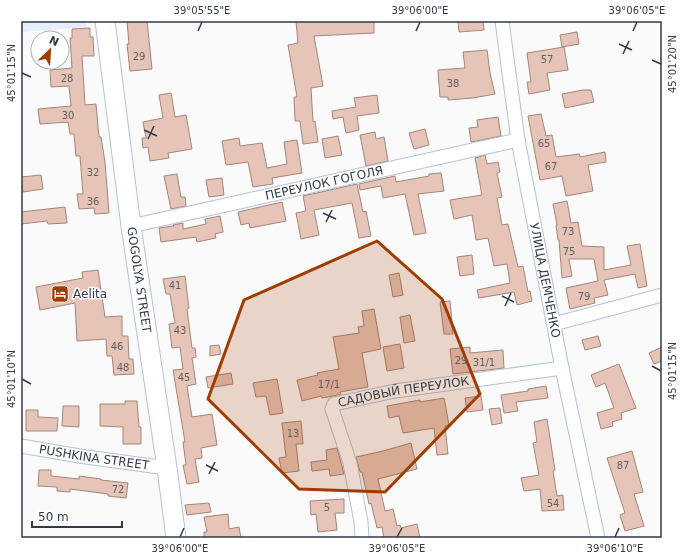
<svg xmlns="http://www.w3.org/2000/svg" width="683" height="559" font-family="'DejaVu Sans',sans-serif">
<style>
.built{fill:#e5eefc}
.building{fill:#e6c5b8;stroke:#a38579}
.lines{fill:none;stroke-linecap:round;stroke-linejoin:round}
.street-casing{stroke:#b1c2dc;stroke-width:15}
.secondary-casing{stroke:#b1c2dc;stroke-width:21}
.street{stroke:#fff;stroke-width:13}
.secondary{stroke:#fff;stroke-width:19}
.marked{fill:#9f3c00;fill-opacity:0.2;stroke:#9f3c00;stroke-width:3;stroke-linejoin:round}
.ticks{fill:none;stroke:#333a45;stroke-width:1.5}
.labels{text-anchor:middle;stroke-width:3;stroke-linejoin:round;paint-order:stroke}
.number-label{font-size:10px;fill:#605d62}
.street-label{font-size:12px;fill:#333a45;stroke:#fff}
.poi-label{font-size:12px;fill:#333a45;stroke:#fff;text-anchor:start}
.neatline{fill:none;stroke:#333a45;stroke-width:1.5}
.ticks-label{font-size:10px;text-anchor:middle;fill:#333a45}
</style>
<rect width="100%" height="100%" fill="#fafafa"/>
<path class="built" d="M21 21H87V27L21 32Z"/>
<path class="building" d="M127 21H147L152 69 130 71 127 44H129Z
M296 21H374V33L314 36 323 86 311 88 313 122 315 121 318 142 303 144 300 121H295L294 97H297L288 45 298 43Z
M458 21H483L484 30 459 32Z
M90 28V37H93L94 56H82L85 105 96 104 99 137H101L105 162 109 213 95 214 94 208 79 209 77 194H83L80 156H76L74 134H70L68 122 40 124 38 109 71 106 69 86 51 87 50 70 72 68 70 38H72V29Z
M577 32 579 44 562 47 560 35Z
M564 47 568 70 547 73 550 90 529 94 527 82H531L527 53Z
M487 50 490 73 495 94 473 98 448 100V97H440L438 70 465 68 463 52Z
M583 90H591L594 102 565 108 562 94Z
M171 93 175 117 186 115 192 149 168 153 169 158 150 161 148 147 143 148 142 138H146L143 122 163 118 159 95Z
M377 95 379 113 357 116 359 130 346 133 343 117 333 119 332 111 356 107 354 98Z
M541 114 546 136 552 135 556 157 579 154 580 157 605 152 606 162 588 165 593 191 566 196 562 176 540 180 528 116Z
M498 117 501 136 471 142 469 128 478 127 477 120Z
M425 129 429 145 414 149 409 133Z
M375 132 376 139 384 137 388 161 366 166 360 135Z
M338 136 342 155 325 158 322 139Z
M239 138 240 146 262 143 267 168 287 164 284 142 297 140 302 173 272 178 273 184 253 187 248 162 226 165 222 141Z
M485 155 487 164 498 162 500 172 497 173 502 197 497 198 502 225 508 224 518 267 523 266 528 292 530 291 532 301 517 305 514 292 479 298 477 290 510 283 507 264 494 266 488 238 476 240 472 215 454 219 450 200 482 195 475 158Z
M441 173 444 191 418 194 426 233 414 235 405 194 383 198 381 186 360 190 359 184 395 176 396 182 429 176V174Z
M177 174 181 197H185L186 206 171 209 164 176Z
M41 175 43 189 23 192 21 177Z
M222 178 224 195 209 197 206 180Z
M357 184 363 212 366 211 371 236 359 238 352 203 314 210 319 235 301 239 296 213 306 211 303 196Z
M567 201 571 223 578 222 582 246 604 247V270L631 265 627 246 640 244 647 286 638 288 635 274 604 280 608 295 594 298 595 303 570 309 566 288 598 281 594 259H569L572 276 562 278 559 240H558L556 225H557L553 204Z
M282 202 286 221 250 228 249 223 241 225 238 212Z
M65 207 67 223 48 224 47 221 21 224V212Z
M220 216 223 232 215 234 216 238 197 242 196 237 161 242 159 228 174 226 173 225 183 223V229L206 224 205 219Z
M472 255 474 274 460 276 457 257Z
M98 270 105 317 122 316V336H128L129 359H133L134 374 114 375 112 356H107L106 339 77 341 75 303 40 310 36 287 83 278 82 272Z
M399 273 403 295 393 297 389 275Z
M185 276 189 308 187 309 192 348H195L196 357 192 358 196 384 187 386 192 417 212 414 217 445 201 448 202 458 195 459 199 482 187 484 183 465H186L183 442H185L173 370 183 369 180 347 172 348 169 324 175 323 170 294H166L163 279Z
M450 301 453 334H444L440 302Z
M374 309 381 349 362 353 368 387 340 392 341 394 333 396 322 398 321 396 302 401 297 380 318 375 317 373 339 369 333 337 359 333 358 327 364 326 362 311Z
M410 315 415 341 404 343 400 317Z
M598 336 601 346 585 350 582 340Z
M400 344 404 368 387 371 383 347Z
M219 345 221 354 210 356V346Z
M470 347V353L503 350 504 368 453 374 450 349Z
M662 347V361L654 364 649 353Z
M619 364 636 408 621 413 622 419 612 422 613 426 601 429 597 413 614 408 605 383 596 387 591 375Z
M231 373 233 384 208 388 206 377Z
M277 379 283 413 270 415 266 396 256 397 253 383Z
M546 386 548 398 516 402 518 411 504 413 501 395 528 391V389Z
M481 396 483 410 467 412 465 398Z
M444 398 449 425 445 426 448 454 437 455 434 428 403 433 399 416 389 418 387 406 420 400V402Z
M125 401H137L139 427H141V444H123V427L100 426V404H125Z
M63 406H79V427L62 426Z
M500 408 502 423 492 425 489 409Z
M26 410H38V417L58 418 57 431H26Z
M547 419 555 470 553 471 557 496 563 495 564 510 542 511 540 489 524 491 521 478 539 475 533 443 537 442 534 422Z
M301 421 303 444H296L299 471 282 473 279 458 286 457 282 423Z
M411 443 417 469 378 479 385 511 393 509 397 526 400 525 401 528 417 524 420 538H384L382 527 377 528 371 503 369 504 362 472H360L356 457 383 451Z
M337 448 344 474 330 476 329 469 312 471 311 462 327 460 326 450Z
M632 451 643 492 634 494 644 526 625 531 620 515 625 513 607 458Z
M39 470H51V476L79 479V476L101 479V480L128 483 126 498 108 496V494L70 489V492L57 491V487L38 486Z
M344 499V513H335L337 530 318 532 316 514 311 515 310 501Z
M209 503 211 512 187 515 185 505Z
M228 514 229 529 239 527 241 538H204V532H207L204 517Z"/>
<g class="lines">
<defs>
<g id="street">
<path id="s1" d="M502 21 518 140 562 368 598 538"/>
<path id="s2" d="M131 226 518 140"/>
<path d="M554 324 662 295"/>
<path id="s3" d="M21 446 86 457 167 468"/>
<path id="s4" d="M362 538 361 522 350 463 332 409 334 404 395 391 562 368"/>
</g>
<g id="secondary">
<path id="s5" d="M105 21 131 226 167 468 176 538"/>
</g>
</defs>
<use href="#street" class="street-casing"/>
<use href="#secondary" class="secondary-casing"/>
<use href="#street" class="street"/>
<use href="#secondary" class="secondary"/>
</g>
<path class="marked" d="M377 241 442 299 480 394 385 492 299 489 208 399 244 300Z"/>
<path class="ticks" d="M198 31 202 22M416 31 420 22M633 31 637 22M619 44 632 50M623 54 629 41M652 60 661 64M22 73 31 77M144 130 157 136M148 139 154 126M323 213 336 219M326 222 332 210M502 296 514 302M505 306 511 293M652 366 661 371M22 379 31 384M206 465 218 471M209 474 215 462M180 537 184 528M397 537 402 528M615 537 619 528"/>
<defs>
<symbol id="hotel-square" viewBox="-11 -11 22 22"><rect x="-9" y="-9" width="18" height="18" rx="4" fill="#9f3c00" stroke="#fff"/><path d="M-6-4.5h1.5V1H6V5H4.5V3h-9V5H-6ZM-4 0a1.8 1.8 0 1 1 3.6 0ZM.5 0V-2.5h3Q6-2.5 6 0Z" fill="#fff"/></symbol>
</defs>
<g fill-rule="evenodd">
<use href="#hotel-square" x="50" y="284" width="20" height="20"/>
</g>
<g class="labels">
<g class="number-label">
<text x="139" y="60">29</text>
<text x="547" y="63">57</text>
<text x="67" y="82">28</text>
<text x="453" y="87">38</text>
<text x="68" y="119">30</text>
<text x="544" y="147">65</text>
<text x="551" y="170">67</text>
<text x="93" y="176">32</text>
<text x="93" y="205">36</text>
<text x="568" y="235">73</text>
<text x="569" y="255">75</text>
<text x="175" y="289">41</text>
<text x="584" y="300">79</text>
<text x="180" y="334">43</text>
<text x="117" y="350">46</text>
<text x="461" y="364">29</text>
<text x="484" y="366">31/1</text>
<text x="123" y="371">48</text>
<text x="184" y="381">45</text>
<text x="329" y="388">17/1</text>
<text x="293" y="437">13</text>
<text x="623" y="469">87</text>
<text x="118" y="493">72</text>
<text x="553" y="507">54</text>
<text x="327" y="511">5</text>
</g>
<g class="street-label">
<text dy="4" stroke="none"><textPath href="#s2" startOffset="198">ПЕРЕУЛОК ГОГОЛЯ</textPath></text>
<text dy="4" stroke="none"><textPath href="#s5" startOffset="261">GOGOLYA STREET</textPath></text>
<text dy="4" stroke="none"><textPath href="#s1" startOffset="263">УЛИЦА ДЕМЧЕНКО</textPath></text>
<text dy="4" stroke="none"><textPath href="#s4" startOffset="209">САДОВЫЙ ПЕРЕУЛОК</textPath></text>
<text dy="4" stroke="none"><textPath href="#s3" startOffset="74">PUSHKINA STREET</textPath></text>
</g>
<g class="poi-label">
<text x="73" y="298">Aelita</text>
</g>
</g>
<rect width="683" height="559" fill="none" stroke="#ffffff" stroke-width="44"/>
<g transform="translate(50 50) rotate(25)"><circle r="19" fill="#ffffff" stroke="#adb0b5"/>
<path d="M0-3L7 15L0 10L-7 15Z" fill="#9f3c00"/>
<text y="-6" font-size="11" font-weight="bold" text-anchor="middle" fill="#333a45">N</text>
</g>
<path d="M32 521v6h90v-6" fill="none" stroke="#333a45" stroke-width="2"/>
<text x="38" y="521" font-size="12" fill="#333a45" stroke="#ffffff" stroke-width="3" paint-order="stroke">50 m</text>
<rect x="22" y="22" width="639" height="515" class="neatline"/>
<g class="ticks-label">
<text x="202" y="14">39°05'55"E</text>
<text x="420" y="14">39°06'00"E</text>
<text x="637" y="14">39°06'05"E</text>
<text transform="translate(672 64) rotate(-90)" y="4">45°01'20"N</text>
<text transform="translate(11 73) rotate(-90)" y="4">45°01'15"N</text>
<text transform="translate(672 371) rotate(-90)" y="4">45°01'15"N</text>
<text transform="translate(11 379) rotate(-90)" y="4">45°01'10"N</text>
<text x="180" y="552">39°06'00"E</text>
<text x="397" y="552">39°06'05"E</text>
<text x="615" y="552">39°06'10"E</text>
</g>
</svg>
